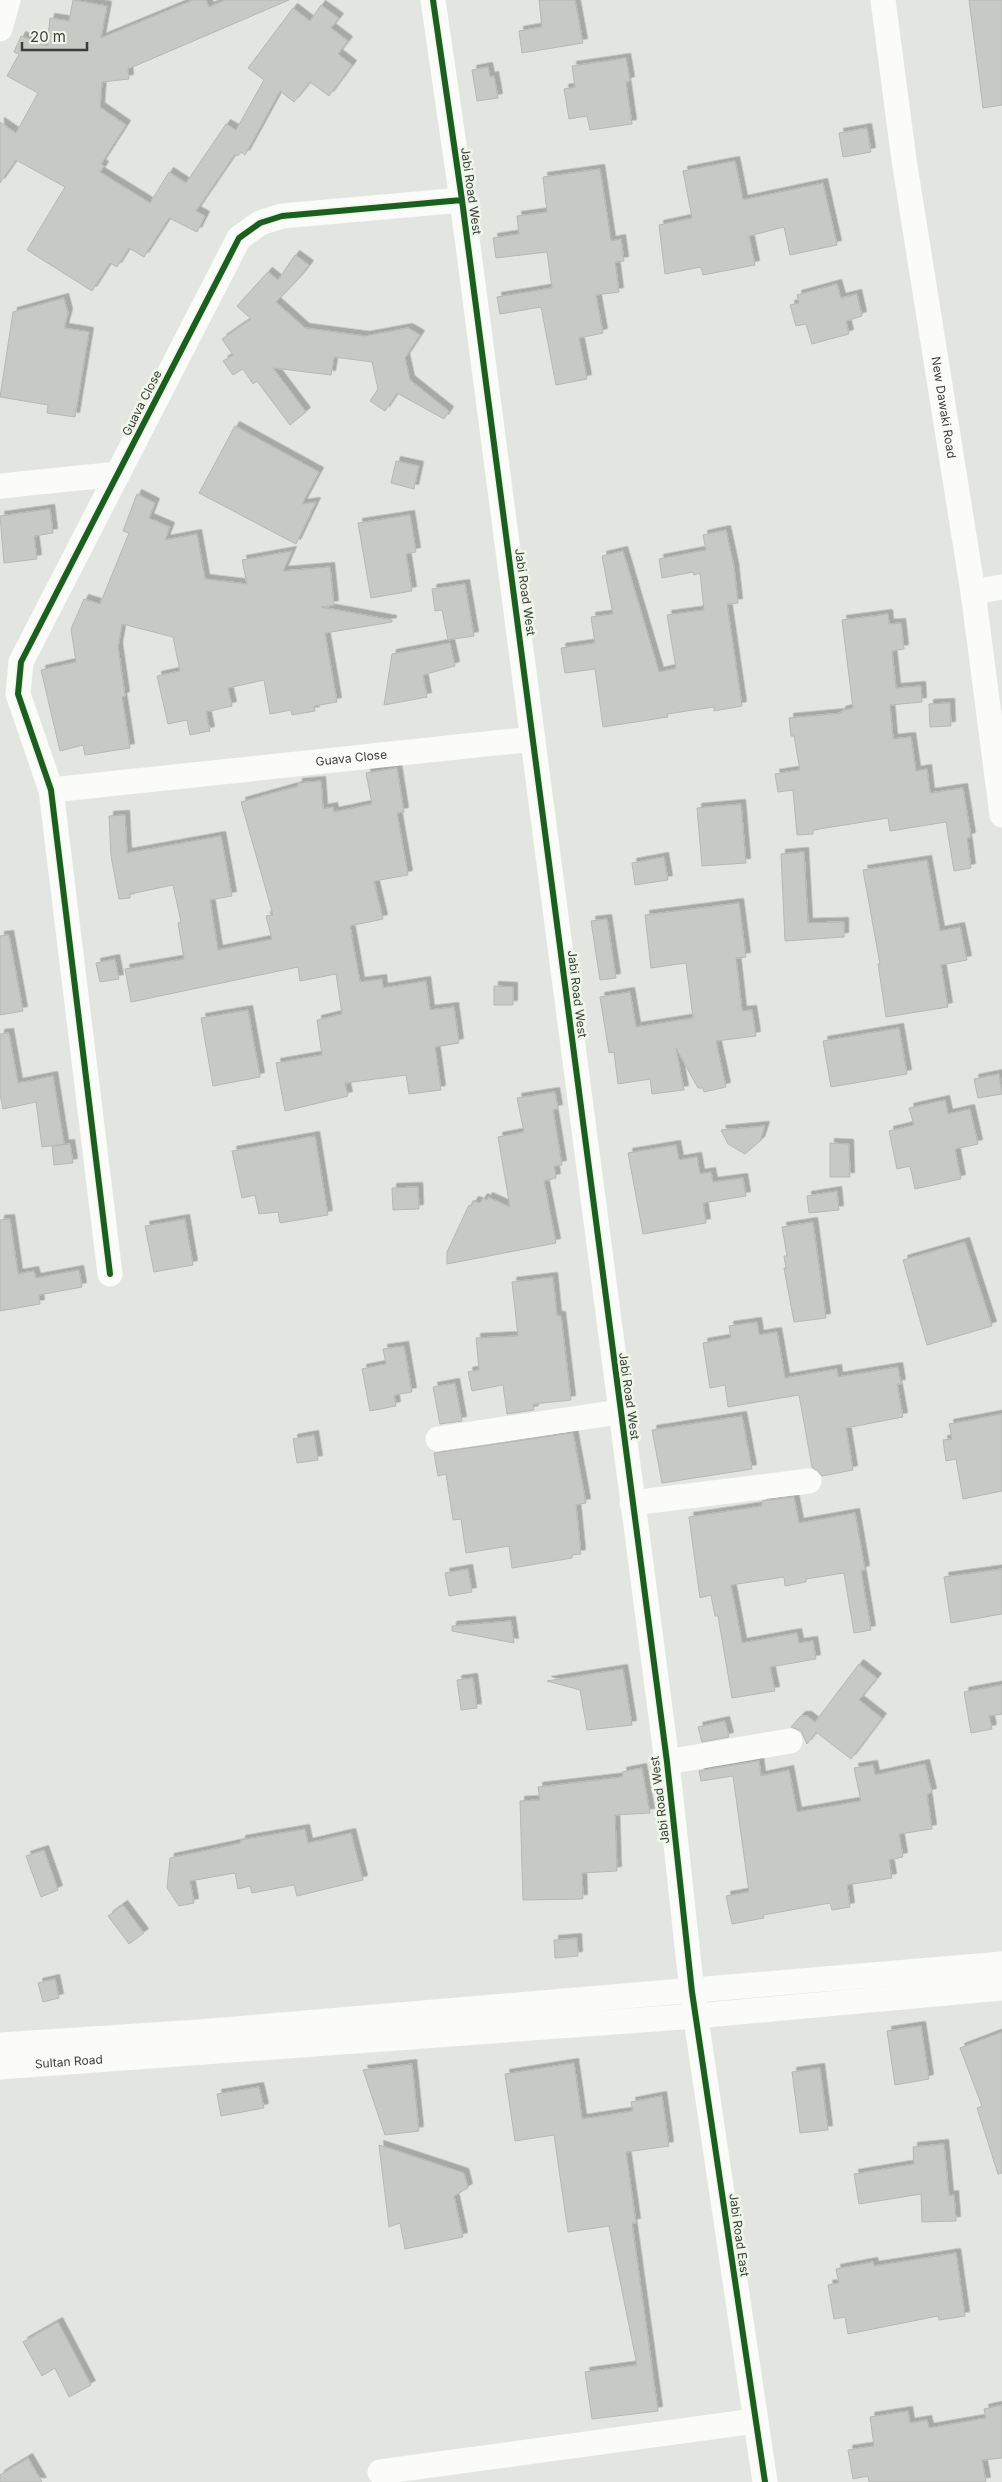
<svg xmlns="http://www.w3.org/2000/svg" width="1002" height="2482" font-family="Inter,sans-serif">
<style>
.building{fill:#c7c9c4;stroke:#b5b8b3;filter:url(#shadow)}
.lines{fill:none;stroke-linecap:round;stroke-linejoin:round}
.minor{stroke:#fbfbfa;stroke-width:25}
.cycleway-casing{stroke:#eff7ea;stroke-width:9}
.cycleway{stroke:#1b5e20;stroke-width:6}
.labels{text-anchor:middle;stroke-width:5;stroke-linejoin:round;paint-order:stroke}
.street-label{font-size:12px;fill:#3a3d38;stroke:#eff7ea}
</style>
<defs>
<filter id="shadow"><feDropShadow dx="4.5" dy="-4.5" stdDeviation="0" flood-color="#0004"/></filter>
</defs>
<rect width="100%" height="100%" fill="#e3e6e0"/>
<path class="building" d="M73 0 107 6 101 38 193 0H206L209 7 225 0H289L128 69 129 79 102 82 100 107 126 125 101 164 104 166 100 172 150 203 169 172 186 183 226 124 236 130 264 80 248 68 293 8 310 21 321 5 339 18 331 28 348 41 338 54 352 65 329 96 310 82 294 102 280 91 245 155 241 152 238 156 235 154 196 211 205 216 197 232 169 218 144 257 129 248 117 267 110 263 92 291 27 250 65 187 16 160 0 183V122L16 133 38 93 7 76 19 54 14 52 21 36 47 46 50 18 69 21Z
M539 0H575L583 43 522 53 519 31 542 27Z
M969 0H1002V105L983 108Z
M626 58 630 81 626 82 632 124 590 130 587 116 569 119 564 89 575 87 572 66Z
M488 67 490 77 494 76 498 98 477 101 472 70Z
M867 128 871 152 843 157 839 133Z
M735 161 743 200 823 183 837 245 790 255 784 227 749 236 755 265 703 275 701 267 665 274 659 225 692 218 683 171Z
M600 169 611 241 621 239 624 261 615 262 619 292 596 295 603 333 579 338 587 379 556 385 541 307 500 314 497 297 552 288 547 252 496 258 493 238 519 234 517 216 547 212 543 177Z
M295 255 309 265 298 279 276 302 305 328 365 336 408 328 420 335 405 358 410 380 449 411 444 419 397 393 385 411 370 401 378 389 372 362 334 357 331 375 273 368 306 412 290 425 257 381 253 384 243 369 233 375 223 361 233 355 222 339 251 319 237 306 268 272 278 280Z
M837 284 841 298 857 294 862 316 846 321 849 334 812 344 806 324 796 326 790 305 799 303 797 295Z
M64 298 68 313 64 328 89 332 75 417 47 413 48 405 0 397 13 312Z
M235 426 319 472 302 504 316 502 296 544 199 493Z
M396 461 419 466 414 489 391 483Z
M137 494 155 503 149 518 170 527 165 540 197 534 205 579 247 584 242 560 292 551 283 571 330 567 334 605 321 607 392 620V622L325 633 337 702 314 706 315 711 292 715 291 710 270 714 264 680 228 688 232 706 206 712 210 731 190 735 187 720 168 724 157 676 180 671 173 637 122 624 118 647 125 696 122 697 130 748 85 755 83 745 60 751 41 670 76 662 71 629 84 599 100 604 129 533 123 531Z
M50 509 53 533 34 536 37 559 4 563 0 516Z
M410 515 416 552 406 554 412 591 371 598 358 523Z
M726 530 734 567 738 603 727 604 742 706 714 711V707L667 714 668 717 603 727 595 669 565 673 561 648 595 643 591 617 613 614 602 556 623 551 659 672 676 668 667 615 704 610 700 573 694 575 693 572 662 578 659 559 706 550 703 535Z
M465 584 474 636 448 640 442 610 435 611 432 589Z
M888 614 889 624 901 623 904 649 892 651 896 688 921 686 922 702 890 705 893 739 911 737 916 771 927 769 930 793 963 788 971 837 967 838 971 868 954 871 946 822 890 831 888 818 813 830V834L797 835 793 790 778 792 775 774 800 770 794 736H791L789 718 842 713 841 711 853 708 842 620Z
M450 643 455 666 423 675 427 697 384 705 392 654Z
M950 703 951 726 930 727 929 704Z
M397 768 404 812 397 813 408 875 374 881 383 919 350 926 360 982 382 979 383 988 426 981 430 1010 454 1007 459 1043 435 1047 441 1090 409 1094 406 1075 345 1083 348 1096 285 1111 276 1063 322 1055 317 1020 342 1014 336 974 300 981 298 967 131 1002 125 969 184 959 178 923 181 922 173 885 130 894V898L119 899 111 856 109 816 125 815 127 853 221 836 232 896 210 900 218 950 272 939 266 916 273 915 241 802 298 786V783L321 781 323 809 333 807 334 812 372 804 366 773Z
M741 804 746 863 702 866 697 808Z
M804 852 808 923 844 922V937L785 941 781 854Z
M664 857 668 880 635 885 632 863Z
M927 860 940 931 960 927 967 960 941 965 948 1007 886 1017 878 964H880L863 870Z
M739 903 746 957 736 958 742 1011 752 1010 756 1036 716 1041 726 1087 704 1092 703 1088H698L676 1048 684 1090 652 1094 650 1079 618 1084 614 1052 609 1053 600 997 630 992 636 1027 693 1018 686 963 651 968 645 915Z
M607 919 616 978 600 980 591 921Z
M9 935 23 1011 0 1015V936Z
M115 959 119 979 100 982 96 963Z
M494 986 513 987V1005H494Z
M248 1010 260 1077 213 1086 201 1018Z
M899 1028 907 1074 831 1087 823 1041Z
M9 1033 18 1083 53 1076 64 1144 42 1147 36 1102 3 1109 0 1094V1034Z
M999 1074 1002 1094 978 1098 974 1079Z
M555 1092 558 1109 553 1110 562 1165 554 1166 556 1178 544 1181 556 1243 447 1264V1252L469 1205 471 1206 474 1201 480 1203 483 1198 487 1200 488 1197 510 1207 498 1137 524 1132 517 1098Z
M945 1100 948 1114 970 1109 978 1144 955 1149 961 1179 915 1189 910 1166 897 1169 889 1131 914 1125 909 1108Z
M765 1126 760 1141 745 1154 728 1144 721 1130Z
M315 1136 328 1215 280 1223 278 1212 259 1214 255 1195 242 1198 232 1151Z
M830 1143 849 1144 850 1177H830Z
M70 1144 73 1163 54 1165 52 1146Z
M676 1145 679 1160 697 1157 700 1174 711 1172 713 1182 743 1178 746 1196 703 1203 706 1223 643 1234 628 1153Z
M418 1187 419 1209 393 1210 392 1188Z
M837 1191 839 1210 809 1213 807 1196Z
M10 1219 18 1274 34 1271 36 1278 79 1270 82 1287 39 1295 40 1304 0 1311V1220Z
M185 1219 193 1265 154 1272 145 1226Z
M813 1222 826 1318 794 1322 784 1268H786L784 1256H787L782 1227Z
M965 1242 992 1326 927 1345 903 1260Z
M553 1277 557 1316H561L571 1400 533 1404 534 1410 507 1414 503 1385 472 1391 468 1372 479 1370 476 1338 518 1336 512 1282Z
M757 1322 759 1335 777 1332 785 1378 837 1369 838 1377 898 1367 901 1384H897L903 1417 846 1428 853 1470 822 1476 812 1467 799 1395 728 1407 725 1385 710 1388 703 1343 731 1338 729 1326Z
M404 1346 412 1392 394 1395 396 1406 370 1411 362 1369 386 1364 383 1349Z
M455 1383 462 1421 440 1424 433 1387Z
M1002 1414V1491L963 1499 956 1459 946 1461 943 1440 952 1439 949 1424Z
M742 1416 752 1469 662 1483 652 1430Z
M573 1433 586 1503 576 1505 581 1554 572 1555V1558L512 1568 509 1546 466 1553 461 1519 453 1520 446 1474 438 1476 434 1453Z
M314 1435 318 1460 297 1463 293 1439Z
M794 1497 799 1523 855 1513 865 1570 861 1571 871 1630 854 1633 844 1573 806 1579V1582L785 1586 784 1577 731 1585 742 1643 797 1633 799 1643 813 1641 816 1659 770 1667 775 1691 732 1698 718 1616H715L711 1595 700 1598 689 1517 762 1506V1501Z
M468 1569 472 1592 449 1596 445 1573Z
M1002 1569V1614L951 1623 944 1577Z
M511 1621 514 1643 452 1631V1626Z
M859 1664 877 1678 859 1700 882 1718 851 1759 816 1732 807 1744 801 1731 791 1727 801 1716H807L815 1722Z
M623 1669 632 1725 587 1730 580 1690 547 1681Z
M473 1678 477 1708 461 1710 457 1680Z
M1002 1685V1714L989 1716 992 1729 971 1733 964 1692Z
M725 1721 729 1737 702 1742 698 1727Z
M759 1761 761 1776 789 1770 797 1812 861 1801 854 1768 873 1765 875 1775 925 1764 932 1793 927 1794 932 1829 899 1834 903 1857 889 1860 892 1878 847 1885 850 1907 832 1910 830 1903 763 1915 764 1918 732 1924 726 1896 749 1892 733 1776 701 1781 699 1771Z
M642 1768 650 1813 615 1815 617 1871 582 1873 583 1899 523 1900 520 1801 540 1800 538 1787 623 1777 622 1772Z
M305 1829 308 1843 351 1833 363 1880 297 1896 294 1885 252 1893 250 1886 238 1889 235 1873 190 1881 194 1903 179 1906 167 1888 170 1858 241 1843V1840Z
M44 1850 58 1890 41 1897 26 1856Z
M123 1905 144 1933 129 1944 108 1916Z
M577 1938 578 1956 555 1958 554 1940Z
M55 1979 59 1998 43 2002 38 1983Z
M921 2026 929 2079 895 2085 887 2031Z
M1002 2032V2173L998 2174 977 2108 982 2106 960 2048Z
M574 2063 582 2119 633 2111 631 2102 662 2096 669 2146 626 2152 636 2223H632L658 2411 592 2419 585 2372 637 2365 609 2226 568 2232 554 2135 515 2141 505 2074Z
M412 2064 419 2131 385 2135 363 2070Z
M820 2068 828 2130 800 2133 792 2072Z
M259 2087 264 2108 221 2116 217 2094Z
M944 2144 949 2196 954 2195 956 2221 922 2222 921 2194 859 2204 854 2174 914 2164 913 2147Z
M379 2145 464 2173 468 2188 454 2196 463 2237 405 2249 400 2223 389 2227Z
M956 2253 965 2316 939 2320 938 2316 848 2334 845 2317 834 2319 828 2285 839 2283 836 2269 873 2262 874 2266Z
M58 2322 91 2385 69 2397 55 2368 42 2376 23 2342Z
M1002 2405V2458L982 2460 986 2482H869L868 2476 853 2479 848 2450 874 2446 870 2417 908 2411 910 2423 927 2420 929 2428 986 2418 984 2409Z
M28 2458 42 2482H0V2475Z"/>
<g class="lines">
<g class="minor">
<path d="M433 0 462 200 667 1762 692 1992 765 2482"/>
<path id="s1" d="M883 0 904 160 973 592 1002 815"/>
<path d="M0 29 8 0"/>
<path d="M0 486 118 474"/>
<path d="M973 592 1002 587"/>
<path id="s2" d="M51 790 533 739"/>
<path d="M110 1274 51 790 18 694 21 662 239 238 260 223 282 216 462 200"/>
<path d="M438 1439 619 1412"/>
<path d="M632 1503 809 1481"/>
<path d="M667 1762 790 1741"/>
<path d="M0 2045 199 2032 1002 1964"/>
<path id="s3" d="M0 2067 696 2016 1002 1988"/>
<path d="M380 2472 755 2421"/>
</g>
<defs>
<path id="cycleway" d="M433 0 462 200 667 1762 692 1992 765 2482
M110 1274 51 790 18 694 21 662 239 238 260 223 282 216 462 200"/>
</defs>
<use href="#cycleway" class="cycleway-casing"/>
<use href="#cycleway" class="cycleway"/>
</g>
<g class="labels">
<g class="street-label">
<text transform="translate(471 191) rotate(82)" y="4">Jabi Road West</text>
<text transform="translate(142 403) rotate(-63)" y="4">Guava Close</text>
<text dy="4" stroke="none"><textPath href="#s1" startOffset="412">New Dawaki Road</textPath></text>
<text transform="translate(525 592) rotate(82)" y="4">Jabi Road West</text>
<text dy="4" stroke="none"><textPath href="#s2" startOffset="302">Guava Close</textPath></text>
<text transform="translate(577 994) rotate(83)" y="4">Jabi Road West</text>
<text transform="translate(629 1396) rotate(82)" y="4">Jabi Road West</text>
<text transform="translate(660 1800) rotate(-97)" y="4">Jabi Road West</text>
<text dy="4" stroke="none"><textPath href="#s3" startOffset="69">Sultan Road</textPath></text>
<text transform="translate(739 2235) rotate(82)" y="4">Jabi Road East</text>
</g>
</g>
<path d="M22 42v8h65v-8" fill="none" stroke="#3a3d38" stroke-width="2.5"/>
<text x="30" y="42" font-size="15" fill="#3a3d38" stroke="#eff7ea" stroke-width="4" paint-order="stroke">20 m</text>
</svg>
